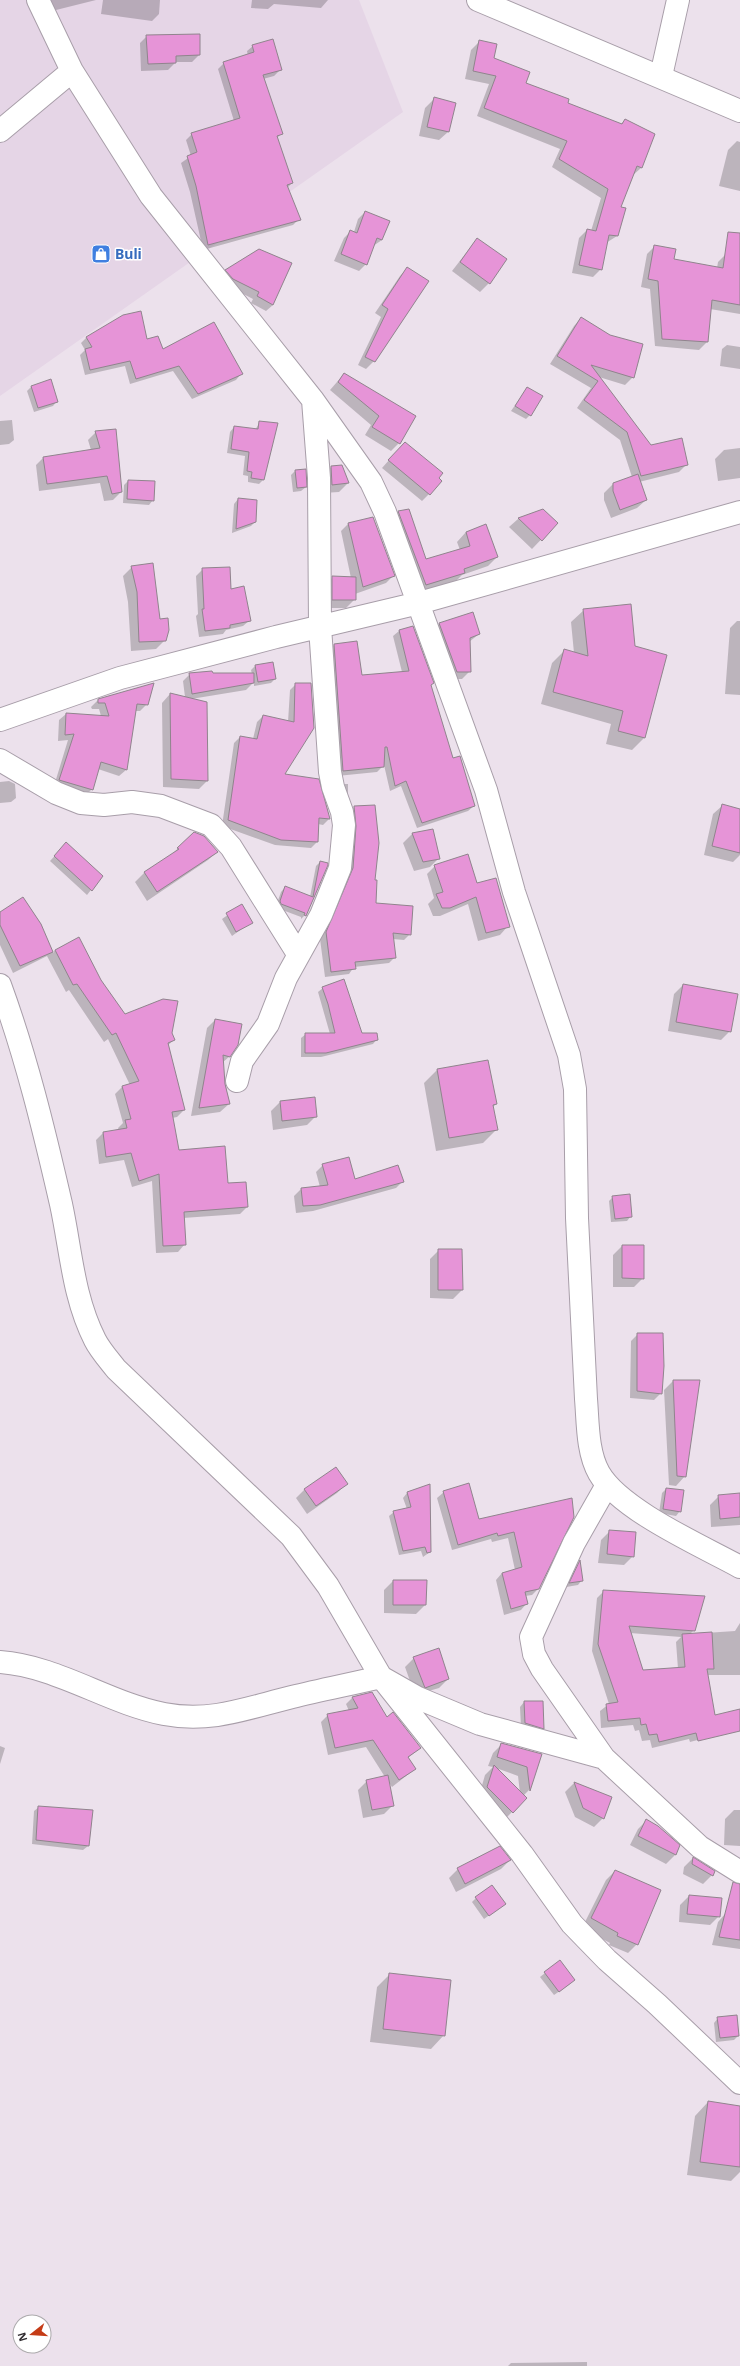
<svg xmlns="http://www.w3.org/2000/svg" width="740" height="2366" font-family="'Noto Sans',sans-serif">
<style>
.built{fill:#e5d5e6}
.shadow{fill:#0003;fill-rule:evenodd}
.building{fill:#e694d7;stroke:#90848d}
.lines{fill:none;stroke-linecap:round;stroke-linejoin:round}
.minor-casing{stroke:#a89ea9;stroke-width:24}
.tertiary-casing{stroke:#a89ea9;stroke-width:24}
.minor{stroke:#fff;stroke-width:22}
.tertiary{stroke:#fff;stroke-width:22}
.labels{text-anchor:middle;stroke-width:3;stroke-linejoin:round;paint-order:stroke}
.shop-label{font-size:14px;font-weight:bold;fill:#366cbe;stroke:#fff;text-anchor:start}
</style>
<rect width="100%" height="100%" fill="#ece1ec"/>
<path class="built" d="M0 0H359L403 112 0 396Z"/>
<path class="shadow" d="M45 0H96L48 12Z
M103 0H160L159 14 152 21 101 14Z
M252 0H328L321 8 274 4 268 9 251 8Z
M147 36 199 55 192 62H176L168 70 141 71 140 43Z
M479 42 493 59 524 83 566 104 620 125 625 120 654 134 641 168 632 176 619 208 617 236 606 243 601 269 593 277 572 273 579 238 587 230 591 231 601 198 552 167 560 149 477 116 489 84 465 79 471 50Z
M253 46 280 70 274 76 263 79 281 134 277 138 292 183 287 188 299 219 293 225 203 250 190 192 181 163 191 156 186 140 192 134 234 121 218 69 224 63 248 56 247 51Z
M434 99 448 132 439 140 419 136 425 108Z
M737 141 740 142V191L719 186 728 150Z
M365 212 382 240 373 246 366 264 359 271 334 261 344 238 351 231 354 232 358 219Z
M477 239 489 283 480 292 452 271Z
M655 246 673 260 717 268 718 262 726 254 740 256V314L710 309 707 342 699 350 655 346 650 289 641 287 647 254Z
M259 250 273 305 266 311 251 303 253 299 226 285 220 277 226 270Z
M408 268 374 361 366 369 358 365 381 317 375 313 400 276Z
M124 316 146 341 162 350 241 374 236 380 192 399 173 371 130 384 125 366 85 375 80 355 85 350 81 343 86 338Z
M581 318 633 377 625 385 599 377 651 446 687 464 679 472 639 482 646 500 637 508 611 518 604 500V493L613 484 632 477 620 440 577 408 591 388 550 364 574 326Z
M727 345 740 347V369L720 366 722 349Z
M344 374 415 417 399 443 391 451 365 435 371 425 330 390Z
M31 387 57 401 53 406 34 412 27 391Z
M527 388 530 415 526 419 511 411Z
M12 420 14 440 9 444 0 445V421Z
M260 422 263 480 259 484 248 482V476L243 475 245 456 227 453 230 432 234 427 255 430Z
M96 432 121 492 113 500 104 501 100 483 39 491 36 465 43 458 91 450 88 440Z
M740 448V478L718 481 715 459 724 450Z
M398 450 438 478 429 494 422 501 382 468Z
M331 467 348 483 339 492 323 493 322 476Z
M295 471 306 487 301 491 293 492 291 475Z
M128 481 153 500 149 505 123 503 124 485Z
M238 499 255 522 251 526 232 533 234 504Z
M543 510 557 523 532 549 509 527 518 519Z
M399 512 425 560 460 550 457 542 466 532 486 525 497 557 488 566 462 575 455 582 417 593 390 521Z
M348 524 394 575 386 583 355 594V599L346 608H324V586L333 577 351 578 341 531Z
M132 567 159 620 165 640 156 649 131 651 128 602 123 576Z
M203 569 230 590 250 620 243 626 226 630 223 634 199 637 196 616 198 614 196 576Z
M584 610 634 647 666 656 644 738 632 750 606 744 611 724 541 704 552 663 564 651 574 653 571 622Z
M473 613 479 634 469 642 470 671 462 679H449L432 631 439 624Z
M737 621H740V695L725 694 730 628Z
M413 627 433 683 430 686 452 759 474 806 468 811 417 828 401 786 390 791 384 765 377 772 337 776 328 650 334 645 361 676 402 672 393 636 399 631Z
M256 665 275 679 271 683 254 686V682L246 690 191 699 207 781 199 789 163 787 162 703 170 694 185 697 183 681 190 674H252L251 670Z
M296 684H310L283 775 329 819 323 825 318 824 317 842 311 848 275 845 222 826 234 743 240 737 253 739 257 722 263 716 288 722 290 690Z
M98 700 147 704 140 711H135L126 770 119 776 98 769 92 789 85 796 54 786 68 740 58 741 59 720 66 714 101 716 99 709H92L91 707Z
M9 781 15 784 16 798 11 802 0 803V782Z
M345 784H348V793L344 797 341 788Z
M722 806 740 810V855L733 862 704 855 713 814Z
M354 807 373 880 375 904 410 934 404 940 393 939 395 957 389 963 354 967 349 974 325 977 320 939 348 813Z
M432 830 439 858 430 867 414 871 403 843 412 834Z
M194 833 217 852 208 860 147 901 135 882 144 873 169 857Z
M62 848 102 876 87 895 50 861Z
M320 862 327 865 305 915 301 919V917L277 908 276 906 281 892 285 887 310 897 316 866Z
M435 866 476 884 508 926 500 935 478 941 468 904 440 916H433L428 904 434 898 427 874Z
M242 905 251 922 232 936 222 919Z
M0 914 40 924 53 953 55 950 100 981 125 1015 171 1033 174 1040 167 1046 184 1110 177 1117 172 1118 179 1151 227 1184 247 1207 240 1214 183 1218 185 1244 178 1252 156 1253 152 1181 132 1187 124 1160 99 1164 96 1140 103 1133 119 1131 118 1128 123 1123 115 1094 122 1087 130 1085 108 1039 104 1042 69 990 66 992 47 956 13 973 0 945Z
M683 985 730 1031 721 1040 668 1031 674 994Z
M323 988 361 1034 377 1039 373 1044 321 1057H301V1038L306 1034H330L318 992Z
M215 1020 230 1056 222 1063 229 1104 220 1112 191 1116 207 1028Z
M437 1070 496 1104 493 1107 497 1129 483 1143 436 1151 424 1083Z
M280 1102 316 1116 307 1125 273 1130 271 1111Z
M323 1165 354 1180 403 1181 396 1188 313 1211 296 1213 294 1196 301 1189 320 1187 316 1172Z
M613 1197 631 1216 627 1221 611 1222 609 1201Z
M622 1246 643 1278 634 1287H613V1255Z
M439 1250 462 1290 453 1299 430 1298V1259Z
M638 1334 661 1393 654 1400 630 1398 631 1341Z
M673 1381 685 1476 676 1486 669 1485 664 1390Z
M346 1484 337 1493 307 1514 296 1498 305 1489Z
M429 1486 430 1552 423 1557 421 1551 399 1555 389 1516 394 1512 407 1509 403 1498 407 1493Z
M666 1489 680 1511 676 1516 659 1513 662 1493Z
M444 1492 479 1520 571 1500 538 1589 532 1595 525 1596 527 1603 521 1610 504 1615 496 1580 502 1573 515 1570 508 1538 492 1542 491 1539 452 1550 437 1498Z
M740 1494V1525L711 1527 710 1505 719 1496Z
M610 1531 633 1556 624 1565 598 1563 601 1540Z
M579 1562 582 1580 578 1585 566 1587Z
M393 1581 425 1605 416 1614 384 1613V1590Z
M604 1591 694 1630 690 1634 735 1631 740 1623V1675H707L709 1737 690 1742 689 1739 652 1748 650 1740 642 1741 639 1730 635 1731 633 1725 601 1728 600 1711 609 1704 592 1651 597 1598ZM630 1633 681 1637 676 1642 678 1669 643 1671Z
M414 1658 448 1679 439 1688 415 1695 405 1667Z
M352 1698 420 1748 408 1758 415 1769 392 1787 388 1781 393 1805 384 1814 363 1818 358 1790 367 1781 385 1777 366 1747 328 1755 321 1722 328 1715 349 1711 346 1704Z
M524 1702 543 1728 539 1732 521 1727 520 1707Z
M502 1744 541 1755 529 1790 523 1796 526 1798 503 1821 479 1796 485 1775 493 1767 488 1766 493 1753ZM496 1768 518 1776 520 1793Z
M0 1746 5 1748 0 1764Z
M574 1783 611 1797 603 1818 594 1827 575 1817 565 1792Z
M39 1807 88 1846 83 1850 32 1844 34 1811Z
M734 1810H740V1846L724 1845 725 1819Z
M647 1820 678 1845 675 1855 666 1864 630 1845 638 1829Z
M693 1858 712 1875 703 1884 683 1874 684 1867Z
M510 1860 501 1869 456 1892 449 1878 458 1869Z
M615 1871 637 1944 628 1953 609 1945 610 1943 582 1928 606 1880Z
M689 1896 719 1916 710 1925 679 1922 680 1905Z
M476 1898 505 1904 484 1919 472 1902Z
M725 1914 740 1916V1949L712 1945 718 1922Z
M545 1973 570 1984 554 1995 540 1977Z
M390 1974 444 2035 431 2049 370 2042 377 1987Z
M718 2018 738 2036 734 2040 716 2042 714 2023Z
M708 2102 740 2107V2172L731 2181 687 2175 695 2116Z
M587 2362V2366H508L511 2363Z"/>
<path class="building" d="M200 34V55L176 56V63L148 64 146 35Z
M273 39 282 70 263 75 283 134 277 136 293 183 287 185 301 220 208 245 196 186 187 156 197 152 191 133 240 118 223 62 254 52 252 45Z
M479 40 497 44 494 58 530 72 526 83 569 99 568 103 622 124 625 119 655 134 642 168 637 166 621 207 626 208 618 236 609 235 602 270 579 265 587 229 596 231 608 189 559 159 567 141 484 108 496 76 473 71Z
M434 97 456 103 449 132 427 127Z
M365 211 390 221 382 240 377 238 367 265 341 254 350 230 357 233Z
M728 232 740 233V305L712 300 708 342 662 339 658 281 648 279 654 245 676 249 674 259 723 268Z
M477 238 507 259 490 284 460 262Z
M259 249 292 263 273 305 257 296 259 292 233 279 225 270Z
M407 267 429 281 375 362 365 357 388 309 382 305Z
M141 311 147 339 158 336 163 349 214 322 243 374 198 394 179 366 136 379 130 361 90 370 85 349 92 347 86 337 123 315Z
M581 317 610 335 643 344 634 378 591 365 651 445 682 438 688 465 641 476 627 432 584 400 598 381 557 356Z
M344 373 416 416 400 444 372 427 379 416 338 382Z
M51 379 58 402 38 408 31 386Z
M527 387 543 396 531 416 515 406Z
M259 421 278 423 264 480 251 478 252 472 247 471 249 452 231 449 234 426 258 429Z
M116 429 122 492 112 494 107 476 47 484 43 457 100 448 95 431Z
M405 442 443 473 439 478 442 481 430 495 388 460Z
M342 465 349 483 332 485 331 466Z
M306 469 307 487 297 488 295 470Z
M638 474 647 500 620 510 613 491V483Z
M128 480 155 481 154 501 127 499Z
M238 498 257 500 256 522 236 529Z
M409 509 426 559 470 546 466 532 486 524 498 557 464 569 465 573 426 585 398 511Z
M543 509 558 523 542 541 518 518Z
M373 517 395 576 363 587 348 523Z
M153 563 160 619 168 618 169 630 166 641 139 642 137 592 131 566Z
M230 567 231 589 244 586 251 621 230 625V628L205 631 202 609H204L202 568Z
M332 576 356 577V600H332Z
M631 604 635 646 667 655 645 738 618 731 623 711 553 692 564 649 588 656 583 609Z
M473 612 480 634 470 638 471 672H457L439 623Z
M413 626 434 683 431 685 453 758 460 756 475 806 422 823 406 781 395 786 387 747H385L384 767 343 771 334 644 357 641 362 675 409 671 399 630Z
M273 662 276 679 258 682 255 665Z
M212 671 213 673H254V683L192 694 189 673Z
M154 683 148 705 137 704 127 770 101 762 93 790 59 780 74 734 65 735 66 713 109 716 105 703H98V699Z
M295 683H311L314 728 285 774 319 779 330 819 319 818 318 842 281 840 228 820 240 736 257 739 263 715 294 722Z
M170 693 207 702 208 781 171 779Z
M722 804 740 809V853L712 846Z
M375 805 379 843 375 880H377L376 903 413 906 411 935 393 933 396 958 355 962 356 969 331 972 326 932 353 868 356 826 354 806Z
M433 829 440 859 423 862 412 833Z
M194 832 204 836 218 852 157 892 144 872 179 849 177 848Z
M66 842 103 876 92 891 54 856Z
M468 854 477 883 496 878 510 927 486 933 476 897 450 908H442L436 894 443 892 434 865Z
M320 861 328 863V865L306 916 304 915 305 913 281 904 280 901 285 886 313 897Z
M23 897 41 924 53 952 20 966 0 925V912Z
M242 904 253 923 236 932 226 913Z
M79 937 101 980 125 1014 163 999 178 1001 172 1033 175 1040 168 1043 185 1110 172 1112 179 1150 225 1146 228 1183 246 1182 248 1207 184 1212 186 1245 163 1246 159 1174 139 1181 131 1153 106 1157 103 1132 127 1128 125 1120 131 1119 122 1086 139 1081 116 1033 112 1035 77 984 73 985 55 950Z
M344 979 362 1033H377L378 1040 326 1053H305V1033H335L328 1004 322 987Z
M683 984 738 994 731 1032 676 1022Z
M215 1019 242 1024 238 1045 230 1057 223 1055 225 1084 230 1104 199 1108Z
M488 1060 497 1104 493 1105 498 1130 449 1138 437 1069Z
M315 1097 317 1117 282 1121 280 1101Z
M349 1157 355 1179 398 1165 404 1182 320 1205 303 1206 301 1188 328 1185 322 1164Z
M630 1194 632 1217 615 1219 612 1196Z
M622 1245H644V1279L622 1278Z
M438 1249H462L463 1290H438Z
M637 1333H663L664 1366 662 1394 637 1391Z
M673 1380H700L686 1477 677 1476Z
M336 1467 348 1484 316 1506 304 1489Z
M469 1483 479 1519 572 1498 574 1517 539 1589 525 1592 528 1604 511 1609 502 1573 522 1567 514 1532 498 1536 497 1533 458 1545 443 1491Z
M430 1484 431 1552 427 1553 425 1547 403 1551 393 1511 411 1507 407 1492Z
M666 1488 684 1490 681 1512 663 1509Z
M740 1493V1517L720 1519 718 1495Z
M609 1530 636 1532 634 1557 607 1554Z
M580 1560 583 1581 569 1583Z
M393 1580H427L426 1605H393Z
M603 1590 705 1596 695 1631 629 1626 643 1670 685 1667 682 1634 712 1632 714 1669H707L715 1715 740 1709V1731L698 1741 696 1733 659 1742 657 1734 649 1735 646 1724 641 1725 640 1718 608 1721 606 1704 618 1702 598 1644Z
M439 1648 449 1679 425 1688 413 1657Z
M372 1692 387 1717 393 1712 421 1748 408 1757 416 1769 399 1780 373 1740 335 1748 327 1714 358 1708 352 1697Z
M524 1701H543L544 1729 525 1723Z
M501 1743 542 1754 530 1791 527 1767 497 1757Z
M494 1765 527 1798 513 1813 487 1787Z
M388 1775 394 1806 372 1810 366 1780Z
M574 1782 612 1797 604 1819 583 1808Z
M38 1806 93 1810 89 1846 36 1840Z
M646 1819 658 1826 680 1845 676 1855 638 1836Z
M500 1846 511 1860 465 1884 457 1868Z
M693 1857 715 1871 713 1876 692 1864Z
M615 1870 661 1890 638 1945 617 1936 618 1933 591 1918Z
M733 1882 740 1884V1940L719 1937Z
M492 1885 506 1904 489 1916 475 1897Z
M689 1895 722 1898 720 1917 687 1914Z
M560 1960 575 1980 559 1992 544 1972Z
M389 1973 451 1980 445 2036 383 2029Z
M737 2015 739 2036 720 2038 717 2017Z
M708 2101 740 2106V2167L700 2162Z"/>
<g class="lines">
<defs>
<path id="minor" d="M38 0 72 71 151 196 313 400 371 482 385 512 486 790 514 892 569 1055 575 1089 577 1218 586 1399C588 1422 587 1452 599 1473 620 1510 702 1546 740 1567
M661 76 678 0
M0 131 72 71
M0 720 120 678 276 637 419 603 740 512
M0 760 56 793 81 803 104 805 132 802 161 806 211 825 231 847 298 954
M0 985C26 1056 44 1130 61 1204 71 1250 73 1297 95 1340 100 1350 109 1360 116 1369L291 1536 328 1586 381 1677 522 1854 572 1924 607 1960 657 2004 740 2083
M237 1081 242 1061 268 1024 286 978 321 915 340 868 344 825 342 812 333 787 330 772 320 627 319 478 313 400
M607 1485 574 1543 531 1637 534 1654 542 1669 604 1758 700 1847 740 1872
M0 1662C57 1666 108 1703 164 1714 211 1723 247 1708 292 1697 321 1690 351 1684 381 1677L418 1698 480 1724 604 1758"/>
<path id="tertiary" d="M478 0 740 111"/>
</defs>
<use href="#minor" class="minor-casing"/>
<use href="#tertiary" class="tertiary-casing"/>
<use href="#minor" class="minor"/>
<use href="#tertiary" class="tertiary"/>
</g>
<defs>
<symbol id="shop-square" viewBox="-11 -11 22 22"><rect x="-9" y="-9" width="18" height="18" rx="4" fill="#3f7fe0" stroke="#fff"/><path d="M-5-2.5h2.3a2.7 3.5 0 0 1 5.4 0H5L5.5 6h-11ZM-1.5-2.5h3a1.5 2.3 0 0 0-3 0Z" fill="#fff"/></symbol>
</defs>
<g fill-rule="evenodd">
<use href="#shop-square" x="90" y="243" width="22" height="22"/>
</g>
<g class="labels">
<g class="shop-label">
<text x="115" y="259">Buli</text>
</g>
</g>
<g transform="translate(32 2334) rotate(253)"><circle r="19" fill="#ffffff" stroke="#acaaac"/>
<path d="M0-3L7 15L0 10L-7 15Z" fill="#c53c17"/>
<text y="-6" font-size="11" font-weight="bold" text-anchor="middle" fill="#2f2b2f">N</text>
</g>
</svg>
